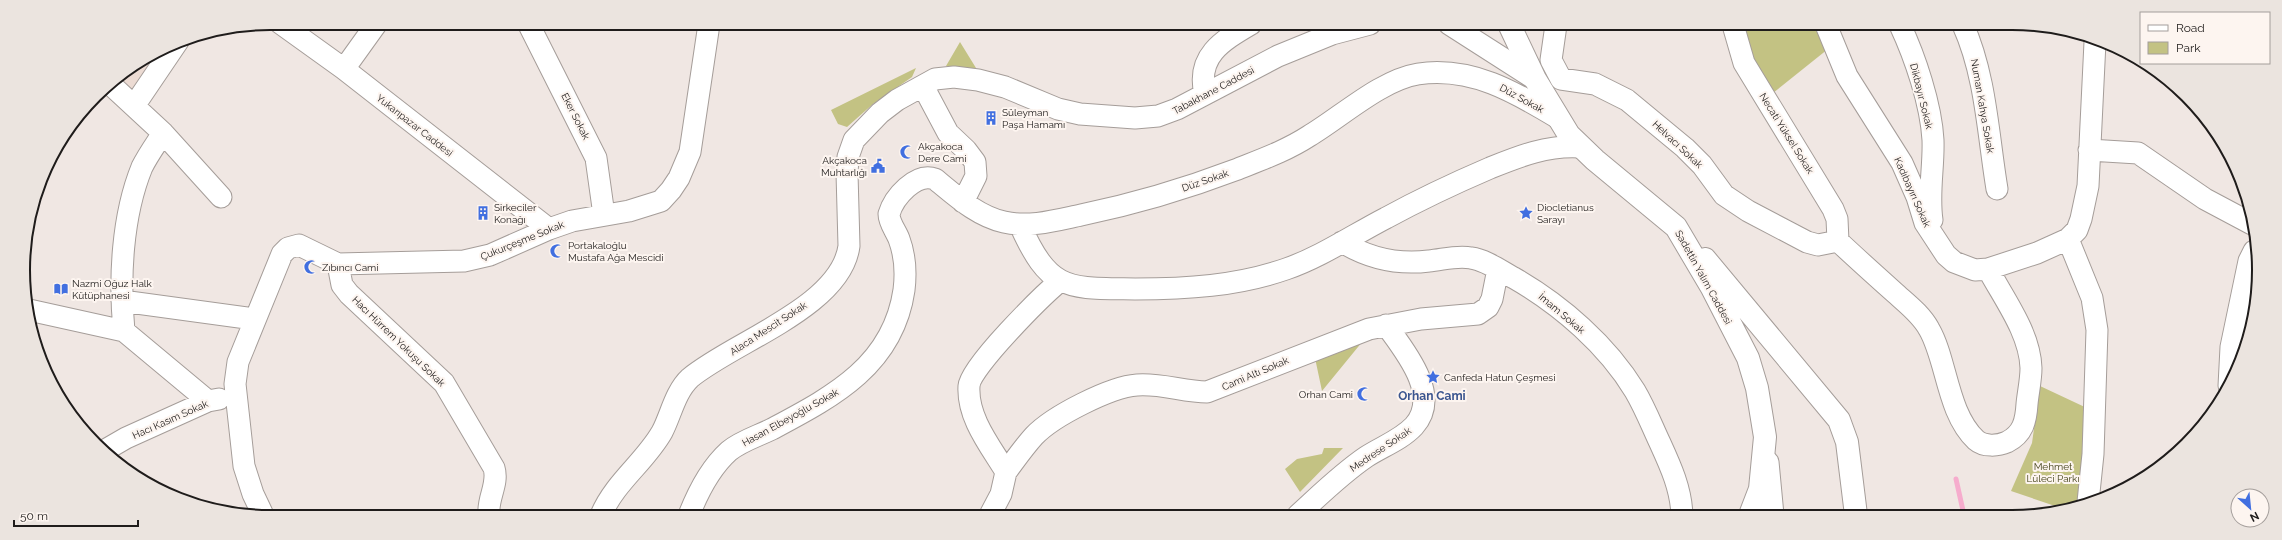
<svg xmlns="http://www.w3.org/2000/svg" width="2282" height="540" font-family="Raleway,sans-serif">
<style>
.built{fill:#ecdbd3}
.green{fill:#c3c283}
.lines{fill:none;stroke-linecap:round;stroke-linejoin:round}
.stream{stroke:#f6accd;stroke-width:5}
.minor-casing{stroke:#a59d99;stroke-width:23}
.major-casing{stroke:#a59d99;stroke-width:24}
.minor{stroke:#fff;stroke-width:21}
.major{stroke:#fff;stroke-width:22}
.labels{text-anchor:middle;stroke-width:4;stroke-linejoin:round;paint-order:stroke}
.street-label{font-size:10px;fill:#1f1c1b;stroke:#fdf5f0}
.poi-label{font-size:10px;fill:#1f1c1b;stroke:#fdf5f0;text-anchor:start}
.park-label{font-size:10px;fill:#44431a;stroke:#fdf5f0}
.quarter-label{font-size:12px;font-weight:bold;fill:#3b558f;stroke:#fdf5f0}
.rim{fill:none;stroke:#1f1c1b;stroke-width:2}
</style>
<rect width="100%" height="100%" fill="#f0e7e3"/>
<path class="built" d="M166 48 135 94 117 78Z"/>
<path class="green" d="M1741 25H1820L1828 49 1773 93 1746 46Z
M960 42 976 68 975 72 946 66Z
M916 68 912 77 873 104 847 127 838 124 831 110Z
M1367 336 1322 391 1315 358Z
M2040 386 2089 409 2080 504 2064 509 2011 491 2032 443Z
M1324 448H1343L1300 492 1285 469 1297 459 1322 454Z"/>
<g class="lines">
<path class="stream" d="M1956 479 1964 515"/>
<defs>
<path id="minor" d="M280 23 344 69 549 229
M528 23 596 158 604 215
M1449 24 1535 79
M1556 25 1551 60 1561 79 1595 84 1627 100 1685 148 1702 165 1724 195 1748 211 1807 242 1818 245 1838 241
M1733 25 1744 63 1833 209 1837 219 1838 241
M1826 25 1847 76 1902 163 1917 197 1925 223 1946 255 1954 262 1975 270 1988 269 2037 253 2068 239 2077 230 2081 219 2088 186 2095 42
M1900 25C1915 57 1931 104 1933 140 1934 167 1928 193 1932 220
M1963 25C1986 76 1988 135 1997 189
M344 69 377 23
M109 83 163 133 221 197
M923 86 948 133 966 150 975 162 976 176 963 202
M1205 94C1196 56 1222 41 1251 24
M134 106 178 41
M2089 150 2138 153 2205 199 2252 224
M1020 225C1050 292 1067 288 1135 289 1186 289 1237 286 1286 269 1321 257 1353 235 1386 218 1419 200 1455 183 1490 168 1520 156 1547 145 1580 147
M2068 239 2092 298 2097 330 2093 454 2088 502
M1838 241C1856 258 1875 275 1894 292 1906 303 1921 314 1929 329 1947 360 1947 413 1976 440 1984 447 1998 446 2007 442 2023 434 2026 421 2027 404 2028 393 2031 380 2031 368 2030 333 2004 299 1988 269
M1342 242C1368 258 1397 265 1429 261 1442 260 1457 255 1471 258 1486 260 1501 271 1514 278 1561 305 1607 345 1635 391 1645 408 1652 426 1660 443 1671 467 1681 489 1682 515
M338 264 342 285 349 294 444 383 494 468C499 484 487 498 489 515
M122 301 254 319
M29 310 124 331 208 401
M124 331C119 279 122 216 142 167 148 155 156 144 163 133
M2229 386 2231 347 2249 261 2254 251
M107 449 126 438 208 401 219 399
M1768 462 1773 515
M1006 472C1015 460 1024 447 1034 436 1053 416 1110 387 1137 385 1161 383 1184 392 1207 392L1369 329 1421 319 1478 314 1488 307 1492 299 1498 269
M263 515 253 494 244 466 235 384 238 362 282 254 288 248 299 245 338 264 464 261 490 255 549 229 572 221 629 211 661 201 671 190 679 178 690 152 709 24
M601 515C615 482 645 462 662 432 671 415 675 392 690 378 733 342 841 307 849 246L847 173 848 157 854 140 880 113 897 100 935 79 954 77 978 80 1005 87 1058 109 1080 114 1135 118 1158 116 1177 109 1278 56 1332 34 1370 24
M689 515C698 492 710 468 729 451 741 441 758 436 772 429 832 397 893 366 904 290 906 274 905 255 899 239 896 231 889 223 889 214 894 197 916 172 935 179 956 196 977 216 1004 222 1029 228 1057 220 1081 215 1134 204 1185 189 1235 170 1260 160 1286 151 1309 136 1341 117 1381 80 1418 74 1471 66 1515 92 1558 118
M990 515 1001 494 1006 472C991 447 967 418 969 386 970 367 1043 295 1060 281
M1298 515C1320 495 1341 474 1366 457 1381 447 1401 440 1414 426 1442 395 1404 350 1386 325"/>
<path id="major" d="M1509 24 1535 79 1569 135 1595 160 1676 227 1712 288 1748 358 1757 388 1765 437 1760 489 1750 515
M1705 259 1839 420 1847 442 1856 515"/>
</defs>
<use href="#minor" class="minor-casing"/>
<use href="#major" class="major-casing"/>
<use href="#minor" class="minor"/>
<use href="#major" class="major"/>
</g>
<defs>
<symbol id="building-bare" viewBox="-9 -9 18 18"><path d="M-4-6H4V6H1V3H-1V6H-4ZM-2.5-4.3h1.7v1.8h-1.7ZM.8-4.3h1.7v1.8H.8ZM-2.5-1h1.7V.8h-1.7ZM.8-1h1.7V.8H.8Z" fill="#416fe0" stroke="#fdf5f0" stroke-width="2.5" paint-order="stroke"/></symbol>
<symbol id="mosque-bare" viewBox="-9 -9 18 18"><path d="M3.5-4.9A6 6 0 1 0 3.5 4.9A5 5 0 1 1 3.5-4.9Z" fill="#416fe0" stroke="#fdf5f0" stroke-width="2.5" paint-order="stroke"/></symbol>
<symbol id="civic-bare" viewBox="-9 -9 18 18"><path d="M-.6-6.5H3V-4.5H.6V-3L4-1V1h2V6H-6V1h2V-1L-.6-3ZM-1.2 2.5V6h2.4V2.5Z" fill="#416fe0" stroke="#fdf5f0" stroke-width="2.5" paint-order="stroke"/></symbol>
<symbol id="sight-bare" viewBox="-9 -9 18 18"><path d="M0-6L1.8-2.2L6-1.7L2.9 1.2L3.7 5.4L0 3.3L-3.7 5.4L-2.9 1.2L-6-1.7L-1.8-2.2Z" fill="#416fe0" stroke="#fdf5f0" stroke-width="2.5" paint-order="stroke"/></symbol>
<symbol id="library-bare" viewBox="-9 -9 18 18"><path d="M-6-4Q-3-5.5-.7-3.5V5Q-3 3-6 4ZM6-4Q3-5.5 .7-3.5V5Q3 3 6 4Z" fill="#416fe0" stroke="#fdf5f0" stroke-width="2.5" paint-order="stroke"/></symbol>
</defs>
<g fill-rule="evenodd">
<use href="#building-bare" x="981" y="108" width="20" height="20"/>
<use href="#mosque-bare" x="897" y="142" width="20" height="20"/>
<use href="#civic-bare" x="868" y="156" width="20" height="20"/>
<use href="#building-bare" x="473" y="203" width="20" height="20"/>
<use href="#sight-bare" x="1516" y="203" width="20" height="20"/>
<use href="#mosque-bare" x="547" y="241" width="20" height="20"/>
<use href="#mosque-bare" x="301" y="257" width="20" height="20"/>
<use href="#library-bare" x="51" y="279" width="20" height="20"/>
<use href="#sight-bare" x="1423" y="367" width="20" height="20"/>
<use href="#mosque-bare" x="1354" y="384" width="20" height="20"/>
</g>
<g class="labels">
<g class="street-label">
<text transform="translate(1213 90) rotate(-28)" y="4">Tabakhane Caddesi</text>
<text transform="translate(1922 96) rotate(76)" y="4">Dikbayır Sokak</text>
<text transform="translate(1522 98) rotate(29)" y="4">Düz Sokak</text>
<text transform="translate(1983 106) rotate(80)" y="4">Numan Kahya Sokak</text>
<text transform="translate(576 116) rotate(63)" y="4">Eker Sokak</text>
<text transform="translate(415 125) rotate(38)" y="4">Yukarıpazar Caddesi</text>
<text transform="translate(1787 133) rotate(58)" y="4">Necati Yüksel Sokak</text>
<text transform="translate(1678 144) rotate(43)" y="4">Helvacı Sokak</text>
<text transform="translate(1205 180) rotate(-19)" y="4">Düz Sokak</text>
<text transform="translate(1913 192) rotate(66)" y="4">Kadıbayırı Sokak</text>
<text transform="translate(522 240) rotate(-22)" y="4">Çukurçeşme Sokak</text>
<text transform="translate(1704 277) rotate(61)" y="4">Sadettin Yalım Caddesi</text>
<text transform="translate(1562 313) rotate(40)" y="4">İmam Sokak</text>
<text transform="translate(768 328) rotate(-33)" y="4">Alaca Mescit Sokak</text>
<text transform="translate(399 341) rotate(44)" y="4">Hacı Hürrem Yokuşu Sokak</text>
<text transform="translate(1255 373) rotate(-23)" y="4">Cami Altı Sokak</text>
<text transform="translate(790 417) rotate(-29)" y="4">Hasan Elbeyoğlu Sokak</text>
<text transform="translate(170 419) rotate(-24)" y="4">Hacı Kasım Sokak</text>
<text transform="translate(1380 449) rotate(-34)" y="4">Medrese Sokak</text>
</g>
<g class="poi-label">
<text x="1002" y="116">Süleyman<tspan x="1002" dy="12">Paşa Hamamı</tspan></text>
<text x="918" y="150">Akçakoca<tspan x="918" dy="12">Dere Cami</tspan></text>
<text x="867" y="164" text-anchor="end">Akçakoca<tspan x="867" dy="12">Muhtarlığı</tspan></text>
<text x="494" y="211">Sirkeciler<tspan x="494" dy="12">Konağı</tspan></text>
<text x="1537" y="211">Diocletianus<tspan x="1537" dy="12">Sarayı</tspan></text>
<text x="568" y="249">Portakaloğlu<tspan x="568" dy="12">Mustafa Ağa Mescidi</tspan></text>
<text x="322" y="271">Zıbıncı Cami</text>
<text x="72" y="287">Nazmi Oğuz Halk<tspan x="72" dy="12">Kütüphanesi</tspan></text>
<text x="1444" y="381">Canfeda Hatun Çeşmesi</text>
<text x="1353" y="398" text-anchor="end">Orhan Cami</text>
</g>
<g class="park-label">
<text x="2053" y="470">Mehmet<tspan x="2053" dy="12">Lüleci Parkı</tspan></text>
</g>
<g class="quarter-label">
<text x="1432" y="400">Orhan Cami</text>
</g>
</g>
<path d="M0 0H2282V540H0ZM270 30H2012A240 240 0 0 1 2252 270V270A240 240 0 0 1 2012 510H270A240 240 0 0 1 30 270V270A240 240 0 0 1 270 30Z" fill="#ebe4df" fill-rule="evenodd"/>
<path class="rim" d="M270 30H2012A240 240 0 0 1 2252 270V270A240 240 0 0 1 2012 510H270A240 240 0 0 1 30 270V270A240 240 0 0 1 270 30Z"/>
<rect x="2140" y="12" width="130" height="52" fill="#fdf5f0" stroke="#a49e9b"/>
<rect x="2148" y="25" width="20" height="6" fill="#ffffff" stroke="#a49e9b"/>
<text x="2176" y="32" font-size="12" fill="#1f1c1b">Road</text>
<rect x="2148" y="42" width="20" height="12" fill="#c3c283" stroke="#a49e9b"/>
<text x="2176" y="52" font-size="12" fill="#1f1c1b">Park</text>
<g transform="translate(2250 508) rotate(153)"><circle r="19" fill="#fdf5f0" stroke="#a49e9b"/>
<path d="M0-3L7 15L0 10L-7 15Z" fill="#416fe0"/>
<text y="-6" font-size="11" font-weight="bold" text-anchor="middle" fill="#1f1c1b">N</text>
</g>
<path d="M14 520v6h124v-6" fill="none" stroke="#1f1c1b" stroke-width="2"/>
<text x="20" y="520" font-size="12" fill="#1f1c1b" stroke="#fdf5f0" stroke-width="3" paint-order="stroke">50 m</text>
</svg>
